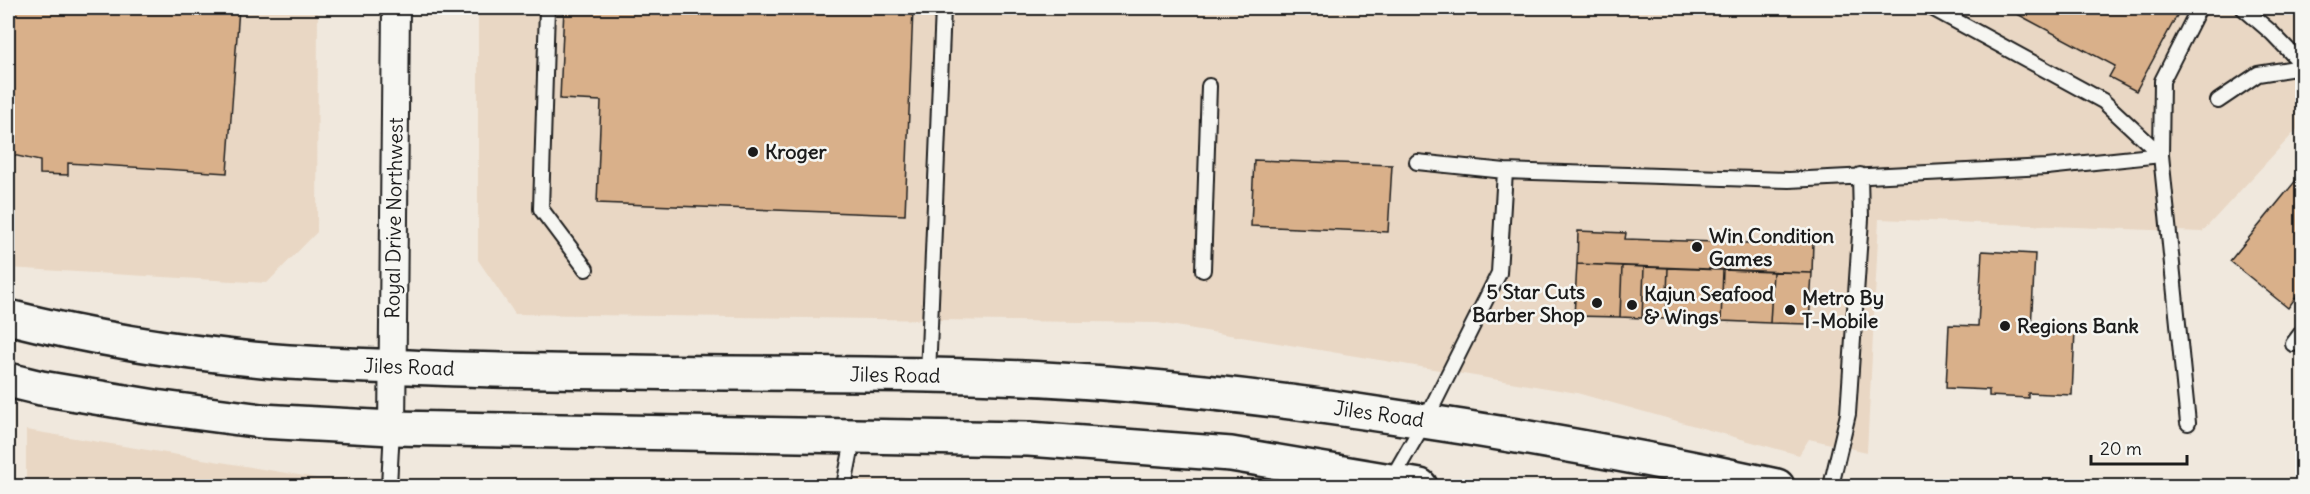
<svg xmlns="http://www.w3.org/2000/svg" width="2310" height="494" font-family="Delius,sans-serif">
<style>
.built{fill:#e9d7c4}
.building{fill:#d9b08a;stroke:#1c1c1c;stroke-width:1.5}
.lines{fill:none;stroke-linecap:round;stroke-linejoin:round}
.lane-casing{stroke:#1c1c1c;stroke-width:18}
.street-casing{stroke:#1c1c1c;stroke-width:30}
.secondary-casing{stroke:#1c1c1c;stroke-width:38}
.lane{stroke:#f6f6f2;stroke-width:14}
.street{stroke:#f6f6f2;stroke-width:26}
.secondary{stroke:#f6f6f2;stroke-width:33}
.poi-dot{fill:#1c1c1c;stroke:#f6f6f2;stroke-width:2}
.labels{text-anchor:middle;stroke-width:5;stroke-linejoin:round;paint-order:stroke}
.poi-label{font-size:20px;font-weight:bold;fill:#1c1c1c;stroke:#f6f6f2;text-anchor:start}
.street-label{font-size:20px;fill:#1c1c1c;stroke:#f6f6f2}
</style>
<rect width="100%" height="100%" fill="#f0e8dd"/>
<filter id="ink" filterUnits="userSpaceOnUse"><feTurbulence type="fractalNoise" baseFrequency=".0167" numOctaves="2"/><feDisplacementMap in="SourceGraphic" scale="12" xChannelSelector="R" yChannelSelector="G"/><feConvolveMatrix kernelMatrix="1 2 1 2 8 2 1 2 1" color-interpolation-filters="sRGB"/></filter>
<g filter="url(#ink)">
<path class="built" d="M8 8H318L317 232 267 283 8 268Z
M478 8H2300L2302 9V124L2202 232 1879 219 1867 452 1809 439 1799 455 1577 393 1158 323 515 314 478 260Z
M26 430 317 478 1011 479 1072 486H26Z"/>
<path class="building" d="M8 8H239L227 173 68 163V175L40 174V161L8 154Z
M564 8H913L905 215 597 203 601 101 560 99Z
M2006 8H2181L2136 91 2109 77 2115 66Z
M1254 160 1392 165 1388 232 1251 226Z
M2302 173V289L2288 308 2230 261Z
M1578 231 1626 233 1625 239 1777 244V239L1813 241 1812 273 1577 264Z
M1982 251 2035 254 2031 328 2075 330 2072 395 2028 393V398L1989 396V390L1946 388 1949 325 1978 326Z
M1577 264 1622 266 1620 317 1574 316Z
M1622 266 1644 267 1642 318 1620 317Z
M1644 267 1668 268 1666 319 1642 318Z
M1668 268 1723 270 1721 321 1666 319Z
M1723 270 1773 272 1770 323 1721 321Z
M1773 272 1812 273 1809 324 1770 323Z"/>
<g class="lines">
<defs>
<path id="lane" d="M547 8 541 209 586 269
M1932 8 2103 101 2161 155
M2243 8 2272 33 2302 64
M2218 101 2258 74 2302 67
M1417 162 1505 171 1789 180 2047 167 2161 155
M1203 270 1209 86
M2293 344 2302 332
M928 375 943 8
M2188 423 2161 155 2162 81 2199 8
M1391 480 1425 421 1499 273 1505 171
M389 486 392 428
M844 486 854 435
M1831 486 1848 414 1861 219 1860 175"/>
<path id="street" d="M392 428 396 8"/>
<path id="secondary" d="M8 317C91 338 178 352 263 360 320 365 377 366 433 368 612 375 792 371 971 376 1111 380 1251 395 1390 416 1520 435 1649 458 1777 486
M8 380 41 388 155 407 261 421 392 428 1029 439 1231 454 1420 486"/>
</defs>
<use href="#lane" class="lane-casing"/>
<use href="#street" class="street-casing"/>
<use href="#secondary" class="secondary-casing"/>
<use href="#lane" class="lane"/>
<use href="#street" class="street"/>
<use href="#secondary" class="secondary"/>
</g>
</g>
<g class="poi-dot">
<circle cx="753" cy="152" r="6"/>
<circle cx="1697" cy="247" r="6"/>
<circle cx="1597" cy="303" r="6"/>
<circle cx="1632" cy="305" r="6"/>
<circle cx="1790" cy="310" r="6"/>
<circle cx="2005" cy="326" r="6"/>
</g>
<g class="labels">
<g class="poi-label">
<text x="765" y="159">Kroger</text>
<text x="1709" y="243">Win Condition<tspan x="1709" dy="23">Games</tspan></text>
<text x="1585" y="299" text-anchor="end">5 Star Cuts<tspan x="1585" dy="23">Barber Shop</tspan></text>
<text x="1644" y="301">Kajun Seafood<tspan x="1644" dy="23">&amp; Wings</tspan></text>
<text x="1802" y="305">Metro By<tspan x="1802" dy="23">T-Mobile</tspan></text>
<text x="2017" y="333">Regions Bank</text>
</g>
<g class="street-label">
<text transform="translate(394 218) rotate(-89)" y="7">Royal Drive Northwest</text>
<text transform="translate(409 367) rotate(2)" y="7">Jiles Road</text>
<text transform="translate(895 375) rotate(1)" y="7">Jiles Road</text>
<text transform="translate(1379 414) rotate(8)" y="7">Jiles Road</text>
</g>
</g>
<rect width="2310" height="494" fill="none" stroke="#f6f6f2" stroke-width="30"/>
<rect x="15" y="15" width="2280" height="464" fill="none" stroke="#1c1c1c" stroke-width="2" filter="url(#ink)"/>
<path d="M2091 455v9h96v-9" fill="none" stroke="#1c1c1c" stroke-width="3"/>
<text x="2100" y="455" font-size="18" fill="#1c1c1c" stroke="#f6f6f2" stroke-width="4.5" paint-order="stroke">20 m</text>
</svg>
